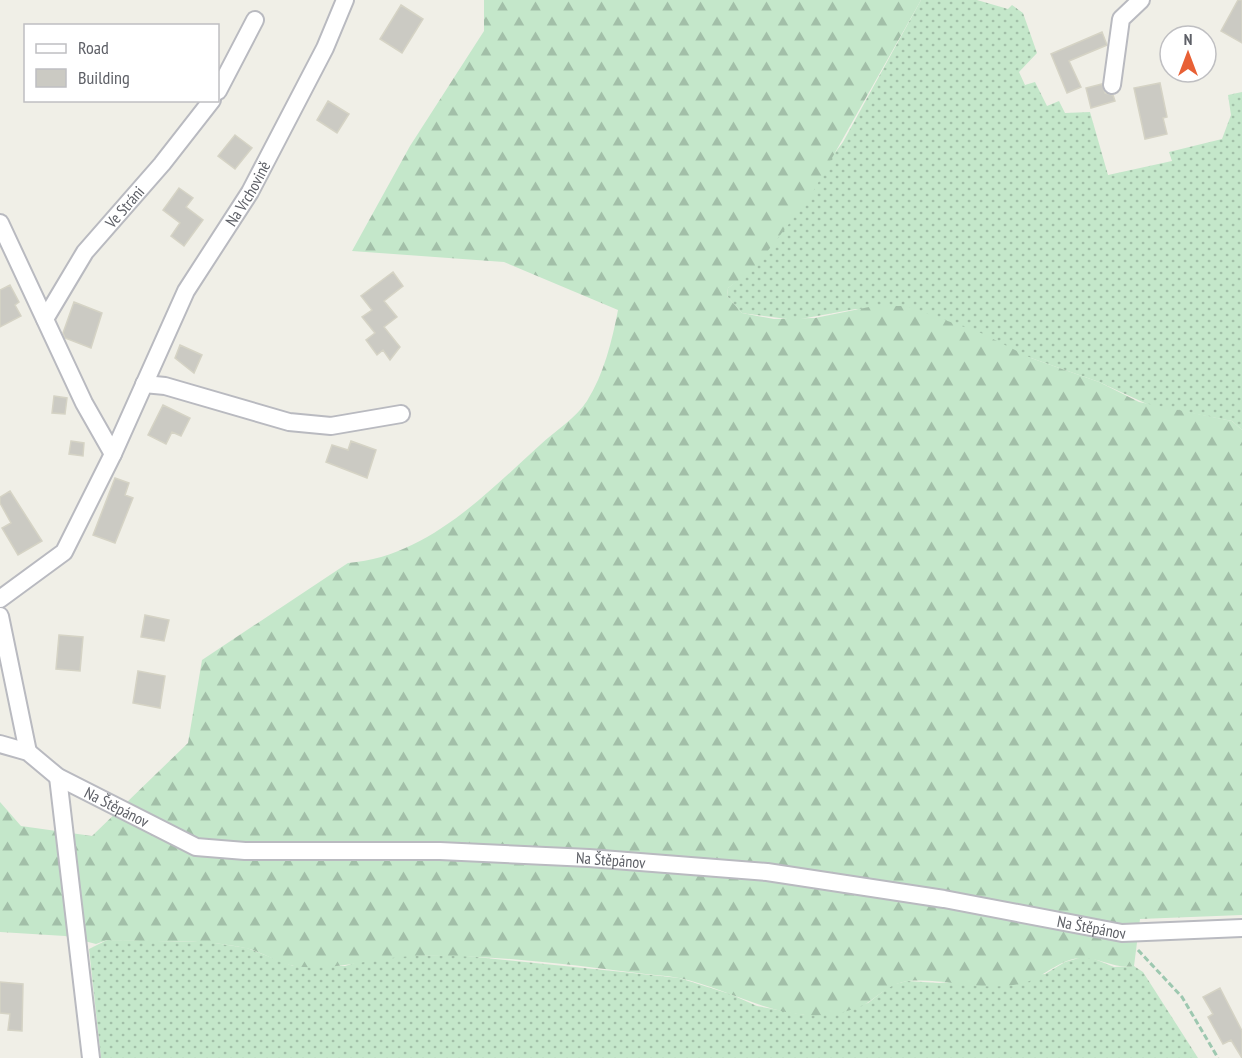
<svg xmlns="http://www.w3.org/2000/svg" width="1242" height="1058" font-family="'PT Sans Narrow',sans-serif">
<style>
.grass{fill:url(#grass-dots)}
.forest{fill:url(#forest-firs)}
.building{fill:#cbcac3;stroke:#d5d3c5;stroke-width:1.5}
.lines{fill:none;stroke-linecap:round;stroke-linejoin:round}
.street-casing{stroke:#b9bac0;stroke-width:20}
.path{stroke:#9dc8b0;stroke-width:3;stroke-dasharray:6 3;stroke-linecap:butt}
.street{stroke:#fff;stroke-width:16}
.labels{text-anchor:middle;stroke-width:6;stroke-linejoin:round;paint-order:stroke}
.street-label{font-size:16px;fill:#5e6067;stroke:#fff}
</style>
<defs>
<pattern id="grass-dots" width="8" height="8" patternUnits="userSpaceOnUse" patternTransform="scale(1.5)"><rect width="8" height="8" fill="#c4e7ca"/><path d="M2 2h.1M6 6h.1" fill="none" stroke="#a2bfa8" stroke-width="1.8" stroke-linecap="round"/></pattern>
<pattern id="forest-firs" width="22" height="20" patternUnits="userSpaceOnUse" patternTransform="scale(1.5)"><rect width="22" height="20" fill="#c4e7ca"/><path d="M5 1l3.5 6h-7zM16 11l3.5 6h-7z" fill="#a2bfa8"/></pattern>
</defs>
<rect width="100%" height="100%" fill="#f0efe7"/>
<path class="grass" d="M921 0H977L1008 9 1012 5 1023 13 1037 53 1019 72 1025 85 1035 82 1047 106 1059 101 1065 113 1090 112 1108 175 1172 161 1169 152 1222 139 1231 115 1228 95 1242 92V430L1232 421 1149 405 1099 382 1031 358 856 309 795 320 742 313 727 296 728 288 742 277 843 142Z
M107 940 208 942 247 948 293 966H345L364 960 395 956 457 955 623 972 679 978 730 994 757 1006 805 1015 868 1003 891 985 907 981 939 983 1045 974 1065 962 1079 958H1092L1114 967 1134 966 1143 972 1198 1058H101L89 949Z"/>
<path class="forest" d="M484 0H921L810 197 752 271 728 288 727 296 742 313 774 319 815 318 874 306H906L981 333 1031 358 1099 382 1139 402 1232 421 1242 430V915L1140 919 1134 966C1114 969 1101 958 1082 958 1061 958 1044 977 1024 983 983 993 949 978 908 981 891 983 881 994 867 1003 849 1013 826 1017 805 1015 761 1011 722 987 679 978 665 975 651 975 637 973 563 964 489 954 415 956 374 957 335 972 294 966 277 963 261 951 245 948 200 938 153 943 107 940L96 944 65 936 0 932V802L21 826 92 836 188 743 202 660 348 563C426 557 485 495 540 445 554 432 576 418 587 401 604 374 612 341 618 310L504 262 352 251 410 146 484 31Z"/>
<path class="building" d="M1238 0H1242V43L1221 31Z
M401 5 423 19 402 53 380 39Z
M1102 32 1107 45 1069 61 1081 87 1067 93 1051 54Z
M1160 83 1167 117 1163 118 1167 134 1145 139 1134 88Z
M1102 84 1105 93 1113 95 1115 101 1091 108 1086 88Z
M328 101 349 114 337 133 317 120Z
M235 135 252 148 235 169 218 156Z
M179 188 193 198 186 207 203 220 184 246 171 236 180 223 163 210Z
M393 272 403 286 384 301 397 317 384 327 400 347 390 360 383 350 377 355 366 340 375 333 362 317 372 310 361 296Z
M10 285 19 302 15 305 21 316 0 327V290Z
M74 302 102 313 91 348 65 338 63 333Z
M180 345 202 355 194 373 175 358Z
M54 396 67 398 65 414 52 413Z
M163 405 190 418 181 436 172 432 166 444 148 435Z
M71 441 84 443 83 456 69 454Z
M351 441 376 450 367 478 326 462 332 445 348 450Z
M115 478 129 483 125 495 133 498 115 543 93 535Z
M10 491 42 541 18 555 2 528 11 523 0 503V497Z
M145 615 169 620 164 641 141 637Z
M59 635 83 637 80 671 56 669Z
M138 671 165 676 160 708 133 703Z
M0 982 23 984 22 1031 8 1030 10 1014 0 1013Z
M1220 988 1242 1031V1058L1231 1040 1223 1044 1208 1017 1213 1014 1203 997Z"/>
<g class="lines">
<defs>
<g id="street">
<path d="M1112 85 1121 19 1141 0"/>
<path d="M218 91 255 20"/>
<path d="M0 223 84 403 113 454"/>
<path id="s1" d="M45 319 85 252 162 164 212 100"/>
<path d="M144 384 165 386 289 422 331 426 401 414"/>
<path id="s2" d="M0 599 64 552 113 454 186 291 250 192 325 48 345 0"/>
<path d="M0 616 28 752"/>
<path id="s3" d="M0 744 28 752 58 777 196 847 245 851H440L589 858 767 872 944 899 1122 933 1242 928"/>
<path d="M58 777 91 1058"/>
</g>
</defs>
<use href="#street" class="street-casing"/>
<path class="path" d="M1138 950 1182 997 1218 1058"/>
<use href="#street" class="street"/>
</g>
<g class="labels">
<g class="street-label">
<text dy="6" stroke="none"><textPath href="#s2" startOffset="483">Na Vrchovině</textPath></text>
<text dy="6" stroke="none"><textPath href="#s1" startOffset="138">Ve Stráni</textPath></text>
<text dy="6" stroke="none"><textPath href="#s3" startOffset="134">Na Štěpánov</textPath></text>
<text dy="6" stroke="none"><textPath href="#s3" startOffset="638">Na Štěpánov</textPath></text>
<text dy="6" stroke="none"><textPath href="#s3" startOffset="1124">Na Štěpánov</textPath></text>
</g>
</g>
<rect x="24" y="24" width="195" height="78" fill="#ffffff" stroke="#bfbfc2" stroke-width="1.5"/>
<rect x="36" y="44" width="30" height="9" fill="#ffffff" stroke="#bfbfc2" stroke-width="1.5"/>
<text x="78" y="54" font-size="18" fill="#5e6067">Road</text>
<rect x="36" y="69" width="30" height="18" fill="#cbcac3" stroke="#bfbfc2" stroke-width="1.5"/>
<text x="78" y="84" font-size="18" fill="#5e6067">Building</text>
<g transform="translate(1188 54)"><circle r="28" fill="#ffffff" stroke="#bfbfc2" stroke-width="1.5"/>
<path d="M0-4.5L10 22L0 15L-10 22Z" fill="#e86035"/>
<text y="-9" font-size="16" font-weight="bold" text-anchor="middle" fill="#5e6067">N</text>
</g>
</svg>
